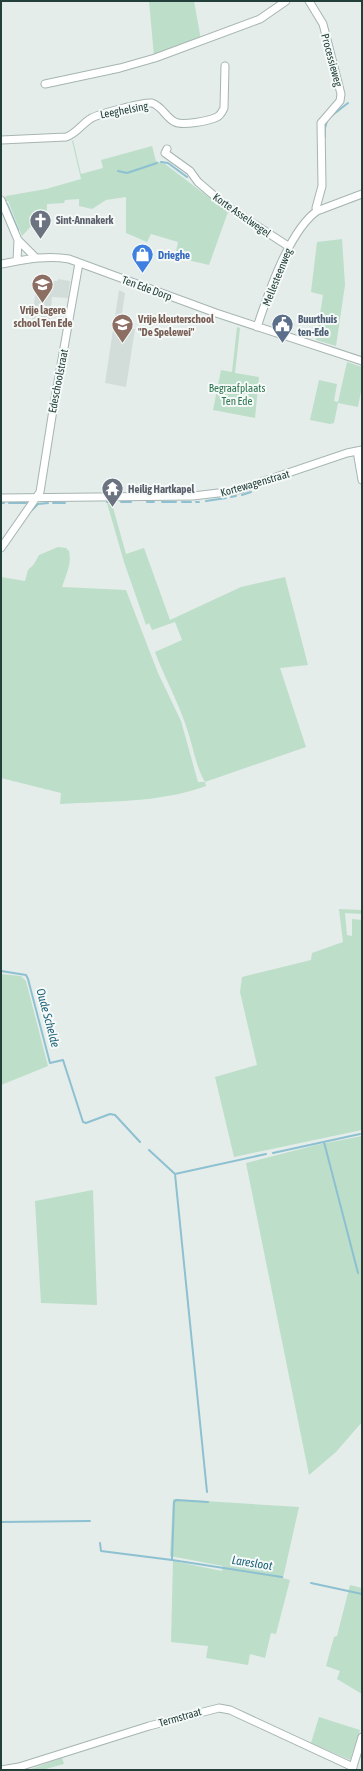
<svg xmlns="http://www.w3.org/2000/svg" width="363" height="1771" font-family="'Asap Condensed',sans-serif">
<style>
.built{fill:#d2ddd9}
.green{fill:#bddec9}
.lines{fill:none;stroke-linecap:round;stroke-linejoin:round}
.stream{stroke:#8dc0d1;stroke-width:2}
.minor-casing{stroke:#a6b5b2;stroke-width:9}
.minor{stroke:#fff;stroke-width:7}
.labels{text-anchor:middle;stroke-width:4;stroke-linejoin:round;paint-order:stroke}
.street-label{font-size:11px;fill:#233f3a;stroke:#f5faf8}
.worship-label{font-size:11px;font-weight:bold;fill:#5b616d;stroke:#f5faf8;text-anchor:start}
.shop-label{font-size:11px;font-weight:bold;fill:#366cbe;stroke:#f5faf8;text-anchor:start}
.education-label{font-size:11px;font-weight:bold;fill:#785e54;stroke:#f5faf8}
.service-label{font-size:11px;font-weight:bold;fill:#4e5e75;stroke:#f5faf8;text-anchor:start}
.park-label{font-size:11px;fill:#2e7650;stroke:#f5faf8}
.water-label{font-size:12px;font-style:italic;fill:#1e627b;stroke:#f5faf8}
</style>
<rect width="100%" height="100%" fill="#e4edea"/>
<path class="built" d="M58 279 70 281 68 298 52 297 49 329 31 327 37 281H57Z
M119 290 125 293 120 327 135 329 126 387 105 383Z"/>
<path class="green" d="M149 1H194L201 40 154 56Z
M73 140 81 174 103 168 101 160 152 146 156 161 165 164 228 212 209 265 175 257 178 242 151 234 147 242 126 233V197L106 200 92 209 79 206V199L65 200 64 203 47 204 46 225 42 227 33 224 22 236 8 201 5 202 4 199 6 196 46 189 81 179 72 141Z
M342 239 345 285 336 346 316 340 323 295 311 292 317 242Z
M237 327 240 328 235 373 259 377 255 418 213 410 221 370 232 372Z
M347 362 362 367V386L358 407 338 403 334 423 330 424 310 420 319 380 337 384 334 401 338 402Z
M107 503 112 504 126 554 144 548 170 620 241 587 285 577 308 665 280 668 306 747 205 782 206 786C160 803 108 801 60 804L61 793 1 778V577L25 581 28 570 34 564 39 555 58 547 66 548 69 551C72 563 66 575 62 587L126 590 158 673 181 721 198 782H205C195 765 193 745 186 726 178 701 164 677 155 652L182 640 175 622 152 630 149 623 146 625 124 562Z
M339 909 362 910V914L345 913 347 935 352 936V919L362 920V1130L234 1157 215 1077 257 1065 240 992 242 977 311 960 312 953 343 942Z
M1 974 21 976 26 981 48 1066 1 1085Z
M362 1136V1422L336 1452 309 1475 246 1163 316 1145Z
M93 1190 97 1305 41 1303 35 1201Z
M173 1499 299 1507 283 1578 290 1580 276 1634 271 1633 265 1658 250 1654 248 1665 206 1658 208 1646 171 1642 173 1561 222 1571 223 1566 170 1556Z
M350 1585 362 1588V1694L337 1679 340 1671 326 1666 334 1637 337 1636Z
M319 1717 360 1730 350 1760 311 1743Z
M62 1758 64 1764 42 1770H28Z"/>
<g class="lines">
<path class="stream" d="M330 117 348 103
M325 137V128L327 121
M161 162 168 163 187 177
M118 171 127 173 157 163
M7 204 18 230
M242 495 251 492
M231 497 236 496
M206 501 226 498
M107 502H110
M121 502H131
M147 502H154
M162 502H176
M182 502H191
M196 502H199
M1 503H4
M9 503H26
M53 503H65
M32 510 38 504 48 503
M1 971 26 975 28 979 50 1063 63 1060 83 1122 86 1123 110 1114 115 1115 140 1142
M324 1142 358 1273
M149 1150 175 1174 266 1154
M273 1153 360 1134
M175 1174 207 1492
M1 1522 90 1521
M100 1543 101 1551 172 1560 282 1577
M172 1560 174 1502 176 1500 208 1502
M311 1583 362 1594"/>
<defs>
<path id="minor" d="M309 1 323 24 341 94 340 101 321 123 322 186 316 208 317 211
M45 84 120 68 155 58 260 19 286 1
M1 140 66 137C76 134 81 125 90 119 97 114 144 102 152 103 162 106 166 118 175 122 182 126 209 121 217 117 221 115 222 112 224 108L225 66
M167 149 165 153 190 171 198 182 225 205 288 246
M1 200 18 240 35 257
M17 261 18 240
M1 264C24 260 45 255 69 259L216 313 362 361
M257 327C268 294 289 231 317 211L362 194
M357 451 362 480
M1 498 193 496 235 491 347 453 362 450
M1 548 40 492 53 410 79 263
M1 1770 19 1767 149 1726 219 1708 230 1710 353 1767
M352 1770 362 1737"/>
</defs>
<use href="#minor" class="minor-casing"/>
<use href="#minor" class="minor"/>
</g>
<defs>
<symbol id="church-pin" viewBox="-11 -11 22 30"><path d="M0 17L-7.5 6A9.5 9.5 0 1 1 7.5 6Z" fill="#6b7280" stroke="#f5faf8"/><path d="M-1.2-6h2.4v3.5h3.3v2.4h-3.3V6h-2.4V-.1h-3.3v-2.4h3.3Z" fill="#fff"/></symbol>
<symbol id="shop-pin" viewBox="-11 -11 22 30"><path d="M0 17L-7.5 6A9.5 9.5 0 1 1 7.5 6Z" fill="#3f7fe0" stroke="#f5faf8"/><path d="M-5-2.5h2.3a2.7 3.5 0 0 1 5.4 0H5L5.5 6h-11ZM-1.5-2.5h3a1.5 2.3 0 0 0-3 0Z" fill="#fff"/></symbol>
<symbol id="school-pin" viewBox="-11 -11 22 30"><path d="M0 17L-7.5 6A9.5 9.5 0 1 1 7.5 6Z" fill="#8d6e63" stroke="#f5faf8"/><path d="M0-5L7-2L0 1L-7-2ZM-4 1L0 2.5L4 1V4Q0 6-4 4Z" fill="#fff"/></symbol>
<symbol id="civic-pin" viewBox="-11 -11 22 30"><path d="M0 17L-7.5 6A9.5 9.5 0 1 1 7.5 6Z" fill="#5c6f8a" stroke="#f5faf8"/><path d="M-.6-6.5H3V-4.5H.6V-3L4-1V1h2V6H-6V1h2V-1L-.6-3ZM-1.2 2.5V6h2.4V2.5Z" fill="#fff"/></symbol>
<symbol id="temple-pin" viewBox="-11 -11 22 30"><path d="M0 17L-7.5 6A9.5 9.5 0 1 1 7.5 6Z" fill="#6b7280" stroke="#f5faf8"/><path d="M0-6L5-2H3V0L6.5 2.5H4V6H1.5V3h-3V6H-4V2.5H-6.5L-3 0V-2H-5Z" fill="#fff"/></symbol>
</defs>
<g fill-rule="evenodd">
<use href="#church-pin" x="28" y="208" width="25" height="34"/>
<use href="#shop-pin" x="130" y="242" width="25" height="34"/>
<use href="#school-pin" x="30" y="272" width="25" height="34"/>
<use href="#school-pin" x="110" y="312" width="25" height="34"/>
<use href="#civic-pin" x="270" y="312" width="25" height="34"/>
<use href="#temple-pin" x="100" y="476" width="25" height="34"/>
</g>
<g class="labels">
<g class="street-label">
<text transform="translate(332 60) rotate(75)" y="4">Processieweg</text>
<text transform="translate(124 110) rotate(-11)" y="4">Leeghelsing</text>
<text transform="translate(242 215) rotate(35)" y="4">Korte Asselwegel</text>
<text transform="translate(277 277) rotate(-68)" y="4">Mellesteenweg</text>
<text transform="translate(147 288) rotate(20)" y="4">Ten Ede Dorp</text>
<text transform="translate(58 381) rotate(-79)" y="4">Edeschoolstraat</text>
<text transform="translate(255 483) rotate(-16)" y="4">Kortewagenstraat</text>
<text transform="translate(180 1717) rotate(-16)" y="4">Termstraat</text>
</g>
<g class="worship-label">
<text x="56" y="224">Sint-Annakerk</text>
<text x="128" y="493">Heilig Hartkapel</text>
</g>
<g class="shop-label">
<text x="158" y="259">Drieghe</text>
</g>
<g class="education-label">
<text x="43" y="314">Vrije lagere<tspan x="43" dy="13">school Ten Ede</tspan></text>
<text x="138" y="323" text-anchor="start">Vrije kleuterschool<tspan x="138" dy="13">"De Spelewei"</tspan></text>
</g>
<g class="service-label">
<text x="298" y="323">Buurthuis<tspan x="298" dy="13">ten-Ede</tspan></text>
</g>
<g class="park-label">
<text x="237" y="392">Begraafplaats<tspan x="237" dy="13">Ten Ede</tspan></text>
</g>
<g class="water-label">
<text transform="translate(48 1018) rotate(75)" y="4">Oude Schelde</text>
<text transform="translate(252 1563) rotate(9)" y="4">Laresloot</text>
</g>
</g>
<rect width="363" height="1771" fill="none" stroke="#233f3a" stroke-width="4"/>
</svg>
